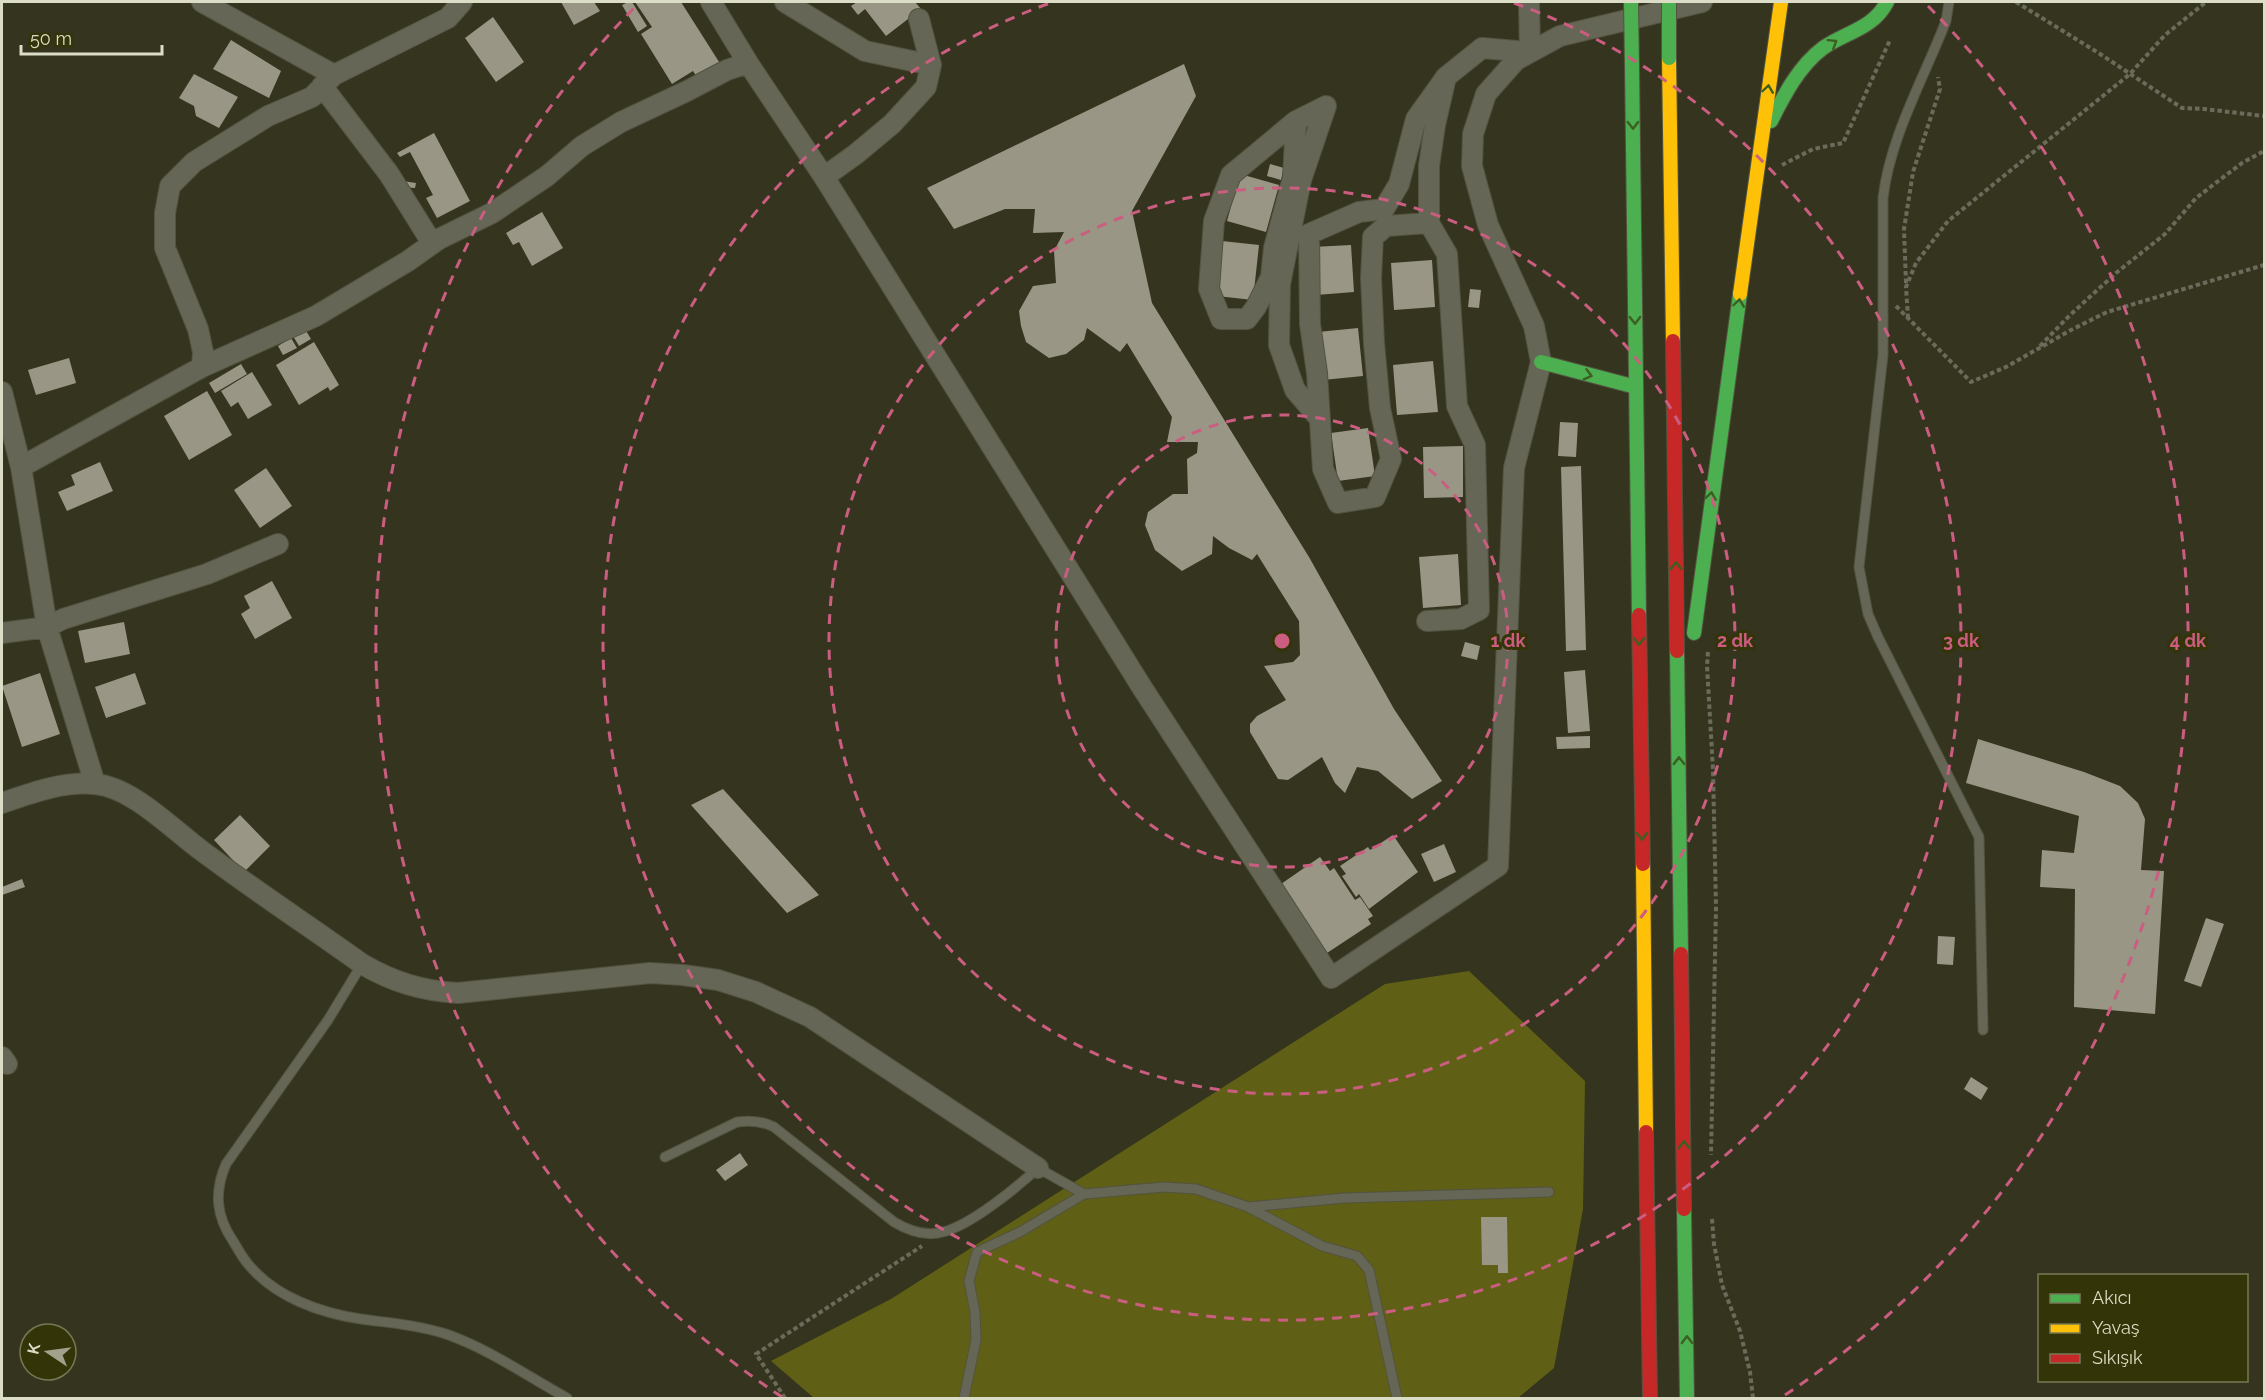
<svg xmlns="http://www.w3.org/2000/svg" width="2266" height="1400" font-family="Raleway,sans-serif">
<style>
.green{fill:#5f5f15}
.building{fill:#999685}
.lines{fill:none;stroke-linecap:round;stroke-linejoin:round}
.lane-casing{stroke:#525340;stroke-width:11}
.street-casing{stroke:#525340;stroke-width:22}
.fast-casing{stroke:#525340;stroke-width:16}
.slow-casing{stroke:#525340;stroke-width:16}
.jam-casing{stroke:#525340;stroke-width:16}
.path{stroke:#6b6b5c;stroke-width:4;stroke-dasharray:4.5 3;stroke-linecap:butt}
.lane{stroke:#666656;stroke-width:9}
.street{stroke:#666656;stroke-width:20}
.fast{stroke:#4caf50;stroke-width:14}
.slow{stroke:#ffc107;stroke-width:14}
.jam{stroke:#c62828;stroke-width:14}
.fast-bridge-casing{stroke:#525340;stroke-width:16;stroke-linecap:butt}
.fast-bridge{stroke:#4caf50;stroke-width:14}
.oneway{stroke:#3c5f22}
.ring{fill:none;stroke:#cb5d80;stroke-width:3;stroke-dasharray:10 8}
.centre{fill:#cb5d80;stroke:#343409;stroke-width:3}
.ring-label{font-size:18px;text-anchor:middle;font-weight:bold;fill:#cb5d80;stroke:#343409;stroke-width:6;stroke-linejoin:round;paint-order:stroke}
</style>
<rect width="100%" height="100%" fill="#35351f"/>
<path class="green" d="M1469 971 1585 1081 1583 1209 1554 1368 1518 1398H814L771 1361 891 1299 1385 984Z"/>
<path class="building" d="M561 2H594L600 11 574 25Z
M628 2H632L647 26 638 32 622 5Z
M635 2H681L721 65 698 79 693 71 672 84 641 34 652 27Z
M857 2H915L921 9 886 36 865 9 858 15 851 6Z
M493 17 524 62 496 82 465 38Z
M231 40 281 71 269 98 213 69Z
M1184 64 1196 96 1132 211 1152 303 1309 557 1394 709 1442 781 1412 799 1378 771 1357 767 1345 793 1335 783 1322 757 1288 780 1278 779 1250 732V724L1257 716 1286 700 1264 666 1293 662 1300 655 1299 621 1257 554 1252 560 1229 548 1213 536 1212 554 1182 571 1155 550 1145 525 1148 512 1173 494H1188L1187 459 1197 453 1198 442H1167L1172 417 1127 343 1120 352 1087 328 1084 340 1066 354 1049 358 1026 342 1021 326 1019 311 1033 286 1056 283 1054 251 1064 232 1033 233 1035 209H1005L954 229 927 188Z
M194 74 238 97 219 128 196 116 194 106 179 98Z
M434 133 470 201 437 218 426 198 433 195 410 152 400 157 397 153Z
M1270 164 1284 168 1281 180 1267 176Z
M1240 174 1279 185 1266 232 1227 221Z
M403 181 416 183 415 188 401 187Z
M542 212 563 248 532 266 519 242 513 245 506 233Z
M1222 241 1259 245 1253 300 1217 296Z
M1351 245 1354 292 1316 295 1313 247Z
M1432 260 1435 307 1394 310 1391 263Z
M1470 289 1481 290 1479 308 1468 307Z
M1358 328 1363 376 1323 380 1318 332Z
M305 329 311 339 299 346 293 336Z
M291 338 297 348 283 355 278 346Z
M314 342 339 385 330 391 328 387 299 405 276 365Z
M69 358 76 383 36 395 28 370Z
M1433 361 1438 412 1397 415 1393 365Z
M241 364 247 374 215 393 209 383Z
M252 372 272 405 248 419 238 402 231 407 221 391Z
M207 391 232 435 189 460 164 416Z
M1560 422 1578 423 1576 457 1558 456Z
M1368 428 1375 476 1338 481 1331 433Z
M1463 446V497L1424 498 1423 447Z
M100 462 113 491 67 511 58 492 75 485 71 475Z
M1581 466 1586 650 1566 651 1561 467Z
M266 468 292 506 260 528 234 490Z
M1458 554 1461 605 1423 608 1419 557Z
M272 581 292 618 255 639 241 614 250 608 244 596Z
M124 622 130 654 85 663 78 631Z
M1465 642 1480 646 1477 660 1461 656Z
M1585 670 1590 731 1568 733 1564 672Z
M40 673 60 734 22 747 2 686Z
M135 673 146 704 106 718 95 687Z
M1590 736V748L1557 749 1556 737Z
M1978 739 2084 772 2120 786 2138 803 2145 819 2141 870 2164 871 2155 1014 2074 1007 2075 889 2040 887 2042 850 2074 853 2079 816 1966 783Z
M723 789 819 895 787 913 691 805Z
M240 815 270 846 244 872 214 840Z
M1393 835 1418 872 1369 909 1359 894 1356 897 1342 876 1346 874 1340 866 1368 847 1370 850Z
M1444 844 1456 872 1434 882 1421 854Z
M1320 857 1330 871 1334 868 1355 900 1360 897 1373 916 1368 919 1371 924 1327 953 1281 884Z
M22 879 25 887 2 895V887Z
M2206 918 2224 924 2201 987 2184 981Z
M1938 936 1955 937 1953 965 1937 964Z
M1971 1077 1988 1088 1981 1100 1964 1089Z
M740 1153 748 1165 725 1181 716 1170Z
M1481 1217H1507L1508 1273H1498V1265H1482Z"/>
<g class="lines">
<defs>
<path id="lane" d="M1949 2 1946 21C1924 78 1890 137 1883 198V355L1859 567 1868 614 1878 637 1979 837 1983 1030
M362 964 328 1020 226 1164C214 1192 216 1216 233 1241 238 1249 242 1257 248 1264 275 1297 320 1313 361 1319 390 1323 418 1325 446 1334 489 1349 527 1376 567 1398
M665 1157 737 1122C751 1120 762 1121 774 1127L894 1222C909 1231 925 1237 943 1232 971 1225 1016 1188 1038 1168L1084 1194 1164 1187 1196 1189 1248 1207 1322 1246 1357 1256 1369 1270 1397 1398
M1249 1207 1344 1198 1549 1192
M964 1398 976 1340 975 1312 969 1281 977 1252 1020 1232 1084 1194"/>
<path id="street" d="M202 2 334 75
M711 2 748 63 824 177 1143 689 1331 978 1498 866 1514 468 1541 362 1534 326 1488 225 1472 166 1473 134 1486 94 1516 60 1560 36 1702 2
M785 2 865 51 931 65 926 87 892 124 856 154 824 177
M919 19 931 65
M1446 77 1435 125 1429 166V223L1386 226 1373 237 1371 278 1374 343 1380 408 1391 459 1375 497 1338 503 1323 469 1317 373 1310 324 1309 234 1359 212 1384 209 1399 184 1416 119 1446 77 1482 48 1530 52 1529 2
M322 86 389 174 432 243
M1296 121 1293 178 1274 248 1271 277 1256 307 1247 319H1221L1209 289 1214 221 1231 175 1296 121 1326 106 1301 180 1280 284 1279 345 1295 390 1320 419
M202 367 316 316 408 261 439 239 492 213 547 176 582 146 621 122 687 91 727 70 748 63
M2 392 21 467 47 627 95 784
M21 467 202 367 203 352 198 329 165 248V213L170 186 194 162 268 116 312 97 334 75 448 18 462 2
M1427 621 1461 619 1479 610 1475 445 1457 406 1447 254 1429 223
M2 633 47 627 63 619 207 574 278 544
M2 803C31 793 63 781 95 784 132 787 172 829 202 851 254 890 309 926 362 964 393 982 422 991 458 993L650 973 683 975 718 980 756 992 810 1017 1038 1168
M2 1057 7 1064"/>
<path id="fast" d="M1632 67 1639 615
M1771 121C1784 95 1799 66 1823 48 1846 32 1873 29 1887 2
M1541 362 1636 387
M1694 633 1740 294
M1677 651 1681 954
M1684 1209 1687 1398"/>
<path id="slow" d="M1669 58 1673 341
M1740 294 1781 2
M1643 864 1646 1132"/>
<path id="jam" d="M1673 341 1677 651
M1639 615 1643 864
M1681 954 1684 1209
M1646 1132 1650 1398"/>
</defs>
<use href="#lane" class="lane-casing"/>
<use href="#street" class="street-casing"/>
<use href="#fast" class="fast-casing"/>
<use href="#slow" class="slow-casing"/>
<use href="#jam" class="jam-casing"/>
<path class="path" d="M2016 2 2097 52 2182 108 2204 109 2264 116
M1782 165 1813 149 1843 143 1890 40
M1906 283 1904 229 1913 172 1940 89 1938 77
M1896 306 1971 382 2006 367 2071 330 2107 312 2264 265
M1908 318 1906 287 1916 263 1948 221 2130 74 2165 35 2206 2
M2040 346 2070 315 2116 273 2165 234 2196 198 2242 163 2264 151
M1708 652 1707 666 1713 770 1716 907 1711 1155
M1712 1219 1714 1244 1722 1285 1740 1331 1750 1372 1753 1398
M785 1398 756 1354 922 1246"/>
<use href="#lane" class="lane"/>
<use href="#street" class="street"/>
<use href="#fast" class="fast"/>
<use href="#slow" class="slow"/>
<use href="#jam" class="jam"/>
<defs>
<path id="fast-bridge" d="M1631 2 1632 67
M1669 2V58"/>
</defs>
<use href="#fast-bridge" class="fast-bridge-casing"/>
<use href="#fast-bridge" class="fast-bridge"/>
</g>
<defs><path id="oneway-chevron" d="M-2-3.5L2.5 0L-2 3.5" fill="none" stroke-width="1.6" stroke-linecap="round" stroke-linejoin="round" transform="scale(1.5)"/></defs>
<g class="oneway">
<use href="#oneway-chevron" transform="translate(1833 43) rotate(-32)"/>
<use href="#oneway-chevron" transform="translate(1768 89) rotate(-82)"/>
<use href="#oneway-chevron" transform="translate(1633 125) rotate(89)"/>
<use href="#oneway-chevron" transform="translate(1739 303) rotate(-82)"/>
<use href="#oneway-chevron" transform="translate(1635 320) rotate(89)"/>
<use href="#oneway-chevron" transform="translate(1588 375) rotate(15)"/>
<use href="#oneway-chevron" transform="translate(1711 496) rotate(-81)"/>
<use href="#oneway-chevron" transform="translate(1676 566) rotate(-91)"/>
<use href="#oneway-chevron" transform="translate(1639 641) rotate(89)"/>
<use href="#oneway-chevron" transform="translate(1679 761) rotate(-91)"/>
<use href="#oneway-chevron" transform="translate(1642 836) rotate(89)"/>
<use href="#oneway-chevron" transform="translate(1684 1145) rotate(-91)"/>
<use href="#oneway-chevron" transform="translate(1687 1340) rotate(-91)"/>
</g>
<g class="ring">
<circle cx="1282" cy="641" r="226"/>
<circle cx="1282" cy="641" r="453"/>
<path d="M1514 3A679 679 0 1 1 1050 3"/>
<path d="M782 1397A906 906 0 0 1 636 6M1928 6A906 906 0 0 1 1782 1397"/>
</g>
<circle cx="1282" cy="641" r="9" class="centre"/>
<g class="ring-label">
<text x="1508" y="647">1 dk</text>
<text x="1735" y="647">2 dk</text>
<text x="1961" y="647">3 dk</text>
<text x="2188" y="647">4 dk</text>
</g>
<rect width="2266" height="1400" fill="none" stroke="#dcddc6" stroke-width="6"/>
<rect x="2038" y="1274" width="210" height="108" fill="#343409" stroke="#777855" stroke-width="1.5"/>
<rect x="2050" y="1294" width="30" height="9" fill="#4caf50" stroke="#777855" stroke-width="1.5"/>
<text x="2092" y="1304" font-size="18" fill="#dcddc6">Akıcı</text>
<rect x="2050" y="1324" width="30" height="9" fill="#ffc107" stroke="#777855" stroke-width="1.5"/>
<text x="2092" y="1334" font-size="18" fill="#dcddc6">Yavaş</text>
<rect x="2050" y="1354" width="30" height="9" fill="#c62828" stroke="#777855" stroke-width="1.5"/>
<text x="2092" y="1364" font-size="18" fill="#dcddc6">Sıkışık</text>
<g transform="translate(48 1352) rotate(283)"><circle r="28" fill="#343409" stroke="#777855" stroke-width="1.5"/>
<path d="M0-4.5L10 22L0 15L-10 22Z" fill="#a2a28c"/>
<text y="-9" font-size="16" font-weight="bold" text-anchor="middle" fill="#dcddc6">K</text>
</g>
<path d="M21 45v9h141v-9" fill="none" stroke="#dcddc6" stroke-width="3"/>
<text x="30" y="45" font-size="18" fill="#dcddc6" stroke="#343409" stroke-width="4.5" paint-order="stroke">50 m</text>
</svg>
